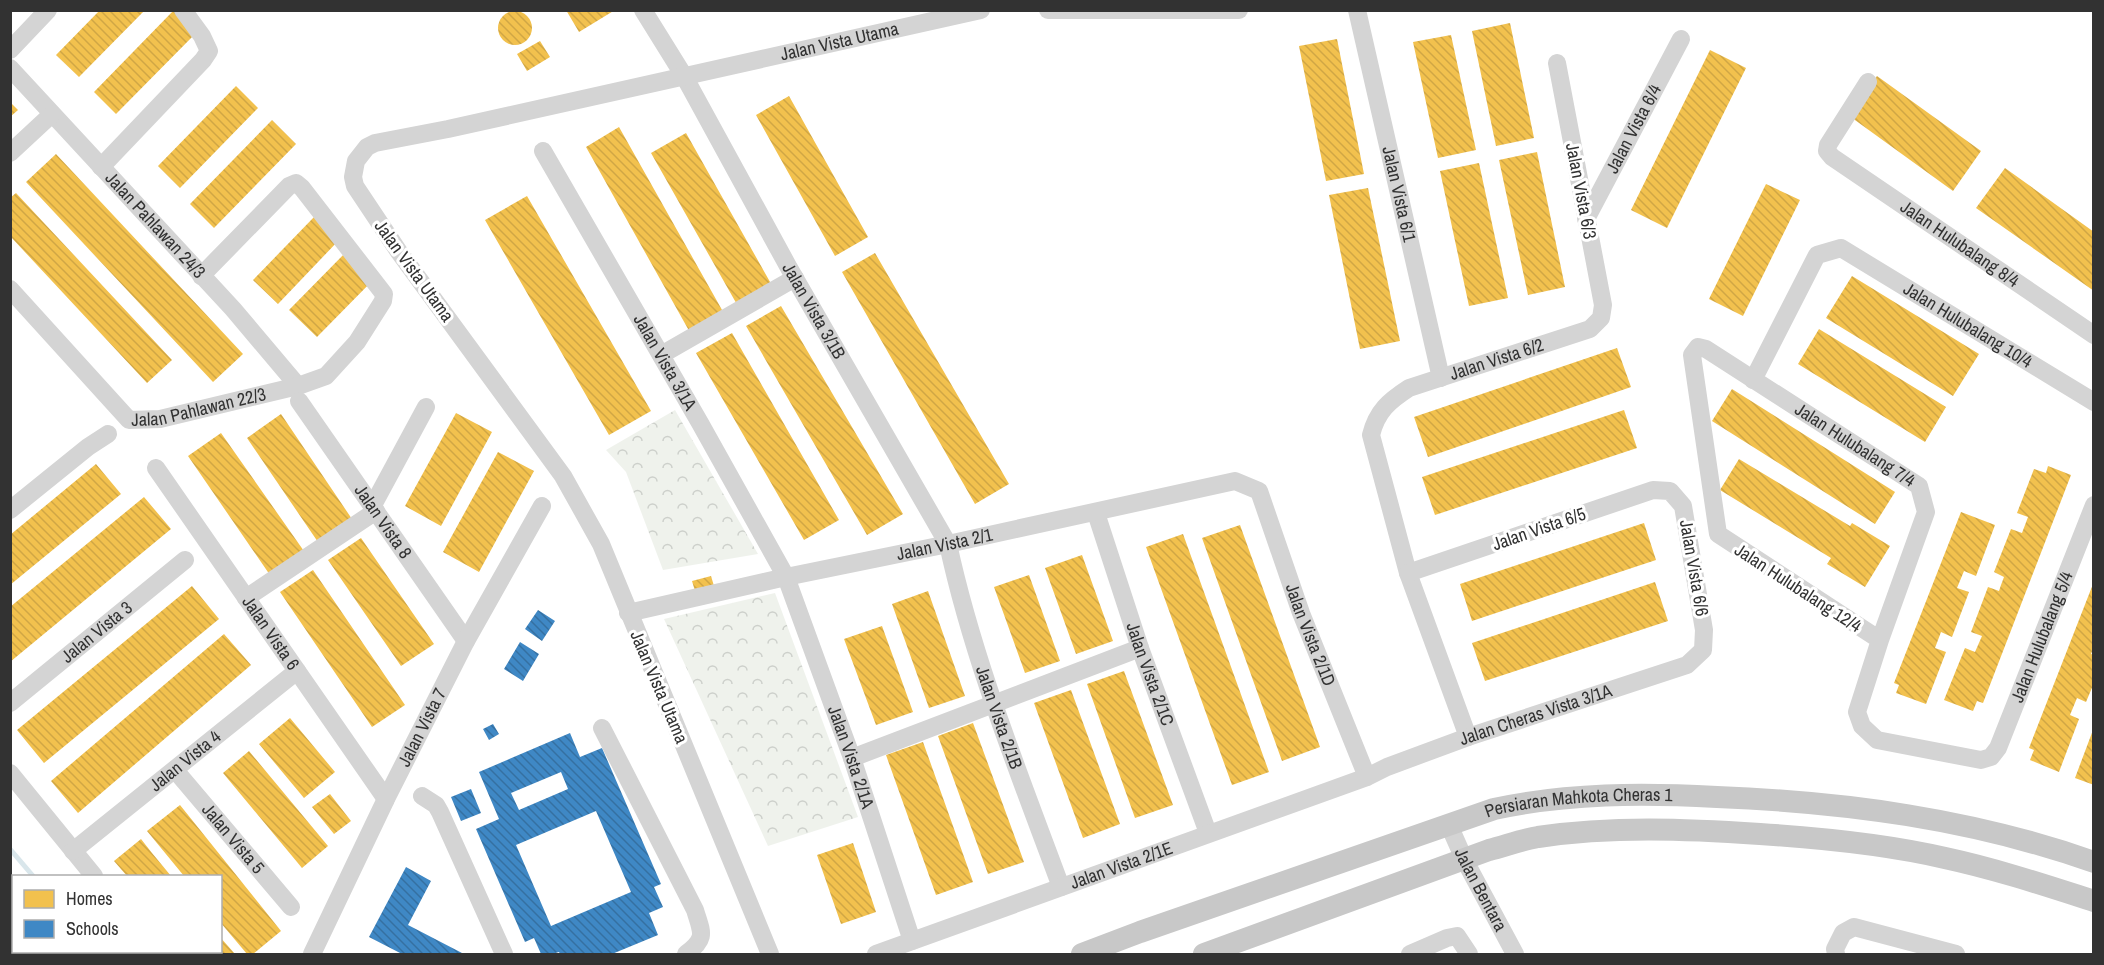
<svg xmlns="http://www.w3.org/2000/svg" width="2104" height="965" font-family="'Archivo Narrow',sans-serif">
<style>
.park{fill:url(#park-crowns)}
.homes{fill:url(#homes-back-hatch)}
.schools{fill:url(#schools-back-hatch);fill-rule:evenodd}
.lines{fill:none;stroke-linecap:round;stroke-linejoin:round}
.stream{stroke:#d9e6eb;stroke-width:5}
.minor{stroke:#d4d4d4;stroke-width:18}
.major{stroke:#c8c8c8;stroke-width:22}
.labels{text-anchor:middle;stroke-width:6;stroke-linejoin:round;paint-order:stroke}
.street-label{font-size:18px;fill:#323232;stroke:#fff}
</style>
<defs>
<pattern id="park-crowns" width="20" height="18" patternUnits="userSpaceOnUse" patternTransform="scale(1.5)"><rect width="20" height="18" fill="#eff2ec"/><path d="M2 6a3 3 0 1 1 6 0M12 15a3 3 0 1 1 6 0" fill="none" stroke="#cdd0cb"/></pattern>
<pattern id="homes-back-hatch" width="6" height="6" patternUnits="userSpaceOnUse" patternTransform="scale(1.5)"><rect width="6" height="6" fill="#f2c14e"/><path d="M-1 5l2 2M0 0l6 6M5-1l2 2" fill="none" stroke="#d0a645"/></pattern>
<pattern id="schools-back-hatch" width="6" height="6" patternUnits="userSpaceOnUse" patternTransform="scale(1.5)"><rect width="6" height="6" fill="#3f88c5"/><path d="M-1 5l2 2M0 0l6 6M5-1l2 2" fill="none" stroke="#3570a1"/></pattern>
</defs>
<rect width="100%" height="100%" fill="#fff"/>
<path class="park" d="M675 410 758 554 663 570 626 472 606 450Z
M775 593 858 817 768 846 664 619Z
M10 909 13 912 14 952H45L47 954H11Z"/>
<path class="homes" d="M100 10H145L79 77 56 55Z
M174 10 196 33 116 114 94 92Z
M566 10H615L579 32Z
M498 28a17 17 0 1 1 34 0a17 17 0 1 1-34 0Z
M1510 23 1534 138 1496 146 1472 31Z
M1451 35 1476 150 1438 158 1413 42Z
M1337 39 1364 174 1326 181 1299 46Z
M540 41 550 57 527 71 517 54Z
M1710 50 1746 68 1667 228 1631 210Z
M1877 76 1981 151 1953 191 1848 115Z
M236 86 258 108 180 188 158 166Z
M789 96 868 237 835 256 756 115Z
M10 102 18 110 10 117Z
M272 120 296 144 214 228 190 204Z
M619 127 726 317 692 336 586 147Z
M686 133 774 289 739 308 651 153Z
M1537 152 1565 287 1528 295 1499 160Z
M56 154 243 354 213 382 26 182Z
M1479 163 1508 298 1469 306 1440 171Z
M2005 168 2094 232V291L1976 208Z
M1766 184 1800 200 1743 316 1709 299Z
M1368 188 1400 341 1360 349 1329 195Z
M16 193 172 360 147 383 10 236V198Z
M527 196 651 411 609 435 485 220Z
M315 216 339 240 278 304 253 280Z
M348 250 376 277 317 337 289 310Z
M875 253 1009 484 975 504 842 272Z
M1852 276 1979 354 1953 396 1826 318Z
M781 306 903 514 867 535 746 326Z
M1819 329 1946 407 1925 442 1798 364Z
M732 333 839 520 804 540 696 353Z
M1617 348 1631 387 1428 457 1414 417Z
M1732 389 1895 492 1875 524 1712 421Z
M1624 410 1637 448 1435 515 1422 477Z
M456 413 492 432 441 526 405 506Z
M281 414 354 522 320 545 247 438Z
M221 433 306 554 272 578 188 456Z
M498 452 534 471 479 572 443 552Z
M1739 459 1850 526 1852 523 1890 546 1865 587 1827 564 1831 558 1720 490Z
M96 464 121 494 10 585V535Z
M2048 466 2071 475 1983 703 1977 701 1973 711 1944 700 1965 648 1975 652 1982 636 1971 632 1988 587 1999 591 2001 585 2004 577 1994 572 2011 529 2022 533 2028 517 2017 513 2034 469 2046 473Z
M144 497 171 529 10 662V607Z
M1961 512 1995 525 1976 576 1964 571 1957 588 1969 592 1952 637 1941 632 1935 648 1946 652 1926 704 1896 693 1899 685 1894 683Z
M1644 523 1656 560 1472 621 1460 584Z
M1240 525 1320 747 1282 761 1202 538Z
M1183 534 1269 772 1232 785 1146 547Z
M361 538 434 644 401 666 328 560Z
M1082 555 1113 641 1076 654 1045 568Z
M313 570 405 705 372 727 280 592Z
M1029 575 1060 661 1025 673 994 587Z
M711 576 714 586 695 591 692 581Z
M1655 582 1668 621 1485 681 1472 643Z
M2093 584 2094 647 2091 654 2094 655V683L2086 702 2077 698 2070 715 2079 719 2059 772 2030 760 2034 750 2029 748Z
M192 586 219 619 44 763 17 730Z
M928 591 965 696 929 708 892 604Z
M882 626 913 712 876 725 844 639Z
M224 634 251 665 78 813 51 781Z
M1124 671 1173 805 1135 818 1087 684Z
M1071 690 1120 824 1083 838 1034 703Z
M290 718 335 772 304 798 259 744Z
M973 723 1024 862 988 874 938 736Z
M2093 730H2094V785L2075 778Z
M923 742 973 882 936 895 886 755Z
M249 751 328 846 302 868 223 773Z
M330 794 351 821 334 834 312 807Z
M180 805 281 931 253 954H247L220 922V876H184L147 831Z
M141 839 152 853 171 876H127L114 861Z
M853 843 876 912 841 924 817 855Z
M220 937 235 954H191L189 952H220Z"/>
<path class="schools" d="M538 610 555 621 542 641 525 629Z
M520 642 539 654 523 681 504 669Z
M493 724 499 734 489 740 483 729Z
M570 733 580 757 602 748 661 884 654 887 663 907 649 913 658 935 612 954H560L559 952 552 954H541L534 938 525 942 476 829 499 819 479 772ZM561 772 568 789 519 810 511 793ZM596 811 631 892 551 926 516 845Z
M471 789 481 813 461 821 451 797Z
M406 867 431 881 408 925 462 953 461 954H402L369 937Z"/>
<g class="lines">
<path class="stream" d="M10 849 33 876
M94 952 97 954"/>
<g class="minor">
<path id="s1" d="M643 10 684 76 789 268 948 544C973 660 1020 776 1061 887"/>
<path d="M1048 10H1239"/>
<path id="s2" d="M1357 10 1441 378"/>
<path d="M10 50 48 10"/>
<path id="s3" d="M10 68 233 309 298 386"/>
<path id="s4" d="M1868 82 1828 145 1827 151 1832 157 2094 335"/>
<path id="s5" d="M543 151 700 423 786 577 852 758 912 941"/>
<path d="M10 153 52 114"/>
<path d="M101 167 203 60 209 51 202 36 183 10"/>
<path id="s6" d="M1586 219 1681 39"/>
<path id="s7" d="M10 289 129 420 160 419 298 386 326 376 357 342 383 301 384 294 302 188 296 183 289 186 201 276"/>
<path d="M661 355 795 278"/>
<path id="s8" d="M1753 380 1817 255 1841 248 2094 402"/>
<path id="s9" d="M299 401 466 641"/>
<path id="s10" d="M156 468 386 799"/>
<path d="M372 507 426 407"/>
<path d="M10 510 88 447 108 434"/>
<path id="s11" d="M1096 513 1140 648 1208 833"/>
<path d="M246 598 376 511"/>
<path id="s12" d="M628 613 786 577 948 544 1235 481 1259 491 1301 613 1367 777"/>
<path id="s13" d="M1880 640 1718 534 1692 355 1698 347 1706 349 1919 486 1926 512 1880 640 1857 712 1862 726 1877 740 1981 760 1991 757 1998 748 2094 505"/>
<path id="s14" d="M10 703 185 560"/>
<path d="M602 728 695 910C702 933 707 938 686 954"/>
<path id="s15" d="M1468 737 1408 573 1371 435C1377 411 1389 401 1409 388L1590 329 1601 318 1603 305 1557 63"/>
<path d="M852 758 1140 648"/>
<path id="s16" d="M175 770 291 907"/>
<path d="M10 773 94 876"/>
<path d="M422 796 436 805 440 812 504 954"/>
<path id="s17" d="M1449 825 1464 859 1515 954"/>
<path id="s18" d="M73 851 297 671"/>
<path d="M154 952 156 954"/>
<path id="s19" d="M312 954 386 799 466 641 542 506"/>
<path id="s20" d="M770 954 601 544 563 476 399 252 355 186 353 177 356 161 367 147 375 143 448 129 981 10"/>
<path id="s21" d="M876 954 1367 777 1387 767 1468 737 1687 665 1703 650 1704 630 1683 506 1670 491 1653 490 1408 573"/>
<path d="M1410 954 1447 938 1457 936 1469 954"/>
<path d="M1836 954 1835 949 1843 933 1854 927 1956 954"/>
</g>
<g class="major">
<path id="s22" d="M1082 954 1140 932 1494 809C1568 793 1642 793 1717 797 1845 802 1972 819 2094 862"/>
<path d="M1204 954 1489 850C1505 846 1521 840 1538 837 1611 826 1687 829 1760 834 1822 838 1885 844 1945 858 1996 869 2044 885 2094 901"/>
</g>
</g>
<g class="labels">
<g class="street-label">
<text dy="6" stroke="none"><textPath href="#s20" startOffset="1406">Jalan Vista Utama</textPath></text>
<text dy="6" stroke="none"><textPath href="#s6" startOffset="102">Jalan Vista 6/4</textPath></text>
<text transform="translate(1581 191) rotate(79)" y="6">Jalan Vista 6/3</text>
<text dy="6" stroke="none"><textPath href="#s2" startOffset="189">Jalan Vista 6/1</textPath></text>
<text dy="6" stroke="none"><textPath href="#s3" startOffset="214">Jalan Pahlawan 24/3</textPath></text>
<text dy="6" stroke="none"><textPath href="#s4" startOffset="243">Jalan Hulubalang 8/4</textPath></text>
<text transform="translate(414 271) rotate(54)" y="6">Jalan Vista Utama</text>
<text dy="6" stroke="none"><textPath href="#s1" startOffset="346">Jalan Vista 3/1B</textPath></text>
<text dy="6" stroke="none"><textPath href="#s8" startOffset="314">Jalan Hulubalang 10/4</textPath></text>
<text dy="6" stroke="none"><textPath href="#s15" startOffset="472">Jalan Vista 6/2</textPath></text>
<text dy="6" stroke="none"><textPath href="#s5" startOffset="244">Jalan Vista 3/1A</textPath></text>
<text dy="6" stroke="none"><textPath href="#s7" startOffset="248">Jalan Pahlawan 22/3</textPath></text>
<text dy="6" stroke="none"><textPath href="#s13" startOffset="570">Jalan Hulubalang 7/4</textPath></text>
<text dy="6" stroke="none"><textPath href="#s9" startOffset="147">Jalan Vista 8</textPath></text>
<text transform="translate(1539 529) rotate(-19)" y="6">Jalan Vista 6/5</text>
<text dy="6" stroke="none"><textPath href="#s12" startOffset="324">Jalan Vista 2/1</textPath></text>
<text transform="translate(1694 568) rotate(80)" y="6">Jalan Vista 6/6</text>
<text transform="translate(1798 588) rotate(33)" y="6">Jalan Hulubalang 12/4</text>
<text dy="6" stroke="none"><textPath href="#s14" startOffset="112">Jalan Vista 3</textPath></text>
<text dy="6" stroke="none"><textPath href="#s10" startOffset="201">Jalan Vista 6</textPath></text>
<text dy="6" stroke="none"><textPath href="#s12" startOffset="800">Jalan Vista 2/1D</textPath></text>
<text dy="6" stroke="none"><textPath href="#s13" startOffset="1167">Jalan Hulubalang 5/4</textPath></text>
<text dy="6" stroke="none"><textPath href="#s11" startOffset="170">Jalan Vista 2/1C</textPath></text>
<text transform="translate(659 687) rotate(67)" y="6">Jalan Vista Utama</text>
<text dy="6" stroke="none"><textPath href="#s21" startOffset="702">Jalan Cheras Vista 3/1A</textPath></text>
<text dy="6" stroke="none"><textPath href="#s1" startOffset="796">Jalan Vista 2/1B</textPath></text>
<text dy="6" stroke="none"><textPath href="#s19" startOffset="252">Jalan Vista 7</textPath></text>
<text dy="6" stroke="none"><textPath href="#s5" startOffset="682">Jalan Vista 2/1A</textPath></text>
<text dy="6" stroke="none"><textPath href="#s18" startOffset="144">Jalan Vista 4</textPath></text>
<text dy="6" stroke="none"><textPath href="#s22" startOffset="522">Persiaran Mahkota Cheras 1</textPath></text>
<text dy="6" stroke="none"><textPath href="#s16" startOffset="90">Jalan Vista 5</textPath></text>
<text dy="6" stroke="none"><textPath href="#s21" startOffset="261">Jalan Vista 2/1E</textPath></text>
<text dy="6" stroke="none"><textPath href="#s17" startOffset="72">Jalan Bentara</textPath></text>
</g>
</g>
<rect width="2104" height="965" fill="none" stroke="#323232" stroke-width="24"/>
<rect x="12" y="875" width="210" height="78" fill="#ffffff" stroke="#adadad" stroke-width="1.5"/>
<rect x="24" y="890" width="30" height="18" fill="#f2c14e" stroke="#adadad" stroke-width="1.5"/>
<text x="66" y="905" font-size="18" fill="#323232">Homes</text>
<rect x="24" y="920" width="30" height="18" fill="#3f88c5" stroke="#adadad" stroke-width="1.5"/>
<text x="66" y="935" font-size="18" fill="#323232">Schools</text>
</svg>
